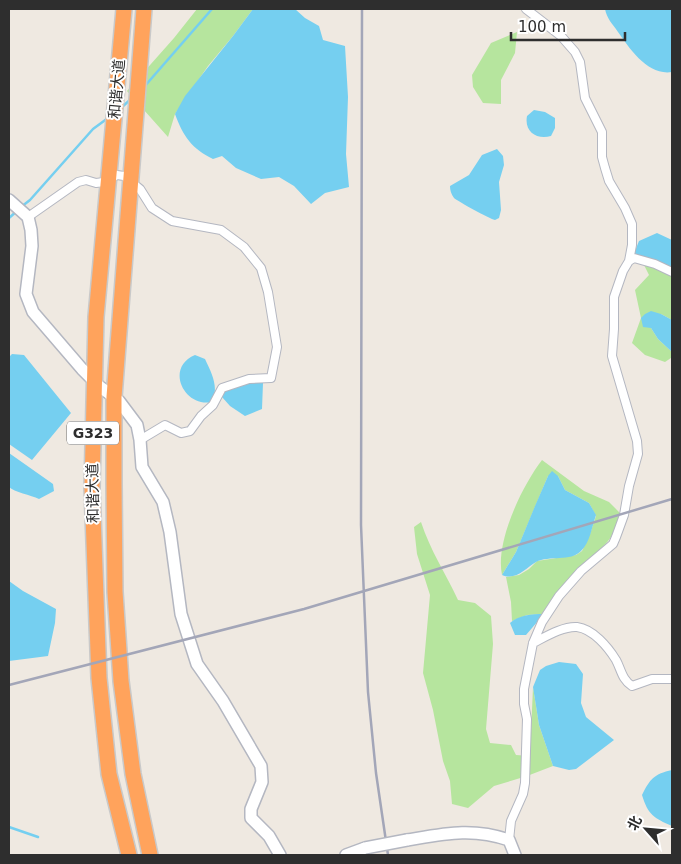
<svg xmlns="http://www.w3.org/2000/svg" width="681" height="864" font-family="'DejaVu Sans','Noto Sans SC',sans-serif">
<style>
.green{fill:#b6e59e}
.water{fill:#75cff0}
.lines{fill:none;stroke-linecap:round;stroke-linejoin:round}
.stream{stroke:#75cff0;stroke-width:2.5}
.street-casing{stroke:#b4b7c1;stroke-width:10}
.secondary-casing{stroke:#b4b7c1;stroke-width:14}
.highway-casing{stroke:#c9c9c9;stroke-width:18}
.street{stroke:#fff;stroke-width:8}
.secondary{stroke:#fff;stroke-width:11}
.highway{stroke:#ffa35c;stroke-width:15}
.rail{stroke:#a3a6b8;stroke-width:2.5}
.secondary-bridge-casing{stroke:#b4b7c1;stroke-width:14;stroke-linecap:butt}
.secondary-bridge{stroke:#fff;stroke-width:11}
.labels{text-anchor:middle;stroke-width:4;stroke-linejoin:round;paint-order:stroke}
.shield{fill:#fff;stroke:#6d6d6d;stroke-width:1}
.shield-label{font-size:14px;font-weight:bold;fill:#2e2e2e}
.street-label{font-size:15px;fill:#2e2e2e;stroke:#fff}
</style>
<rect width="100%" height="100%" fill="#efe9e1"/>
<path class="green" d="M197 9H253L233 36 208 66 175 114 168 137 127 91 174 38Z
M517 32 515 53 501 80V104L483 103 473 87 472 75 491 43Z
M641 259 672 272V320L661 314 651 328 658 339 672 352 671 358 665 362 645 355 632 343 641 318 635 290 649 275Z
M542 460 584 491 609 502 620 513C616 541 598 550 580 568 566 581 555 599 544 614L527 615 512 621 511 602 506 577 519 575 529 569 537 561 576 555 582 551 590 534 596 516 589 503 565 490 558 476H548L516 552 502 575C495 542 522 486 542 460Z
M421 522C430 550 446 574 458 600L475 603 491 616 493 644 486 729 490 743 511 745 516 755 530 756 533 687 539 725 553 766 527 776 494 786 468 808 452 804 450 781 443 761 433 710 423 673 430 595 417 554 414 527Z"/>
<path class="water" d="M253 9H295L305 18 319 26 323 40 345 46 348 97 346 154 349 187 325 193 311 204 294 186 279 177 261 179 236 168 222 156 213 159C192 149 183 136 175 114L185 96 233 36Z
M605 9H672V72C648 76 630 49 618 32 612 23 607 19 605 9Z
M534 110 545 112 555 118V128L551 136C537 140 524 132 527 116Z
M497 149 503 156 504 165 499 182 501 210 499 218 495 220C488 218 459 202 454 198 451 194 450 190 450 186L469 175 482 155Z
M657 233 672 240V272L641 259 635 254V251L639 241Z
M651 311 661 314 672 320V352L658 339 651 328 643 327 641 318 645 314Z
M12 354 24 355 71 413 32 460 9 444V357Z
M195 355 205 359C212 374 219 387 212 402 185 408 164 368 195 355Z
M249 383H263L262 409 245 416 230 406 222 397 225 390Z
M9 453 53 484 54 491 39 499C31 495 14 492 9 487Z
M552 471 558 476 565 490 589 503 596 515C592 526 590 543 581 551 571 562 549 555 536 562 526 568 516 581 502 575L516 552 535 506 548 476Z
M9 581 23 591 56 609 55 623 48 656 9 661Z
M544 614 526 635H515L510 623C519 615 531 614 544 614Z
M559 662 576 664 583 674 581 703 586 717 614 740 576 769 569 770 553 766 539 725 533 687 540 670 546 666Z
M672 770V826C654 818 648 815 642 795 650 779 654 774 672 770Z"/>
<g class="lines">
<path class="stream" d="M144 87 212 9
M122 107 131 99
M21 207 30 200 93 129 108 118
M9 218 17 211
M9 827 38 837"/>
<defs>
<path id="street" d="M526 9 561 36 575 52 580 62 585 98 602 132V157L605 168 609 181 625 208 632 224V245L629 261
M28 217 78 182 86 180 96 183 104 182 117 175 124 176 140 189 152 208 172 221 221 230 244 247 261 268 268 292 277 347 271 378 249 379 222 388 213 405 201 416 190 431 181 433 165 425 140 440
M533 643C545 637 563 626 577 627 593 629 608 647 616 660 621 669 622 680 632 686L652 679H672
M509 840 511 821 523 794 525 783 527 719 524 704V689L533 643 542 622 559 596 581 571 613 544 616 537 624 515 629 486 638 454 637 441 612 356 614 329V297L623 271 629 261 634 258 655 264 672 272"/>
<path id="secondary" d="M9 200 28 217 31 230 32 246 26 294 33 312 82 369 99 386 119 401 137 425 140 440 142 467 163 502 170 532 181 614 197 664 223 701 261 766 262 782 251 809V818L269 836 280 855
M407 840C443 834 472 827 509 840L515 855
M346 855 365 848"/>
<path id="highway" d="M124 9 96 317 92 488 99 678 109 774 129 855
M144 9 114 397V483L115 592 121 681 133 774 150 855"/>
</defs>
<use href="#street" class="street-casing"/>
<use href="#secondary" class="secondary-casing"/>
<use href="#highway" class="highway-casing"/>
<use href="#street" class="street"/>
<use href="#secondary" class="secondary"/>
<use href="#highway" class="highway"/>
<path class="rail" d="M362 9 361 525 368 692 376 773 388 855
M9 685 304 609 672 499"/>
<defs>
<path id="secondary-bridge" d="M365 848 407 840"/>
</defs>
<use href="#secondary-bridge" class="secondary-bridge-casing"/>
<use href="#secondary-bridge" class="secondary-bridge"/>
</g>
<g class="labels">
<rect class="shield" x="67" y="421.5" width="52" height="23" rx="4"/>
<g class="shield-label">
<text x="93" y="438">G323</text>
</g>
<g class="street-label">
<text transform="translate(117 89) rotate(-85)" y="5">和谐大道</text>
<text transform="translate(93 493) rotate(-91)" y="5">和谐大道</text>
</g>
</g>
<rect width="681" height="864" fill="none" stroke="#2e2e2e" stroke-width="20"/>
<g transform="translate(646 829) rotate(297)" stroke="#ffffff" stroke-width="4" paint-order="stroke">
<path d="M0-4L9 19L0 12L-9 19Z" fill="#2e2e2e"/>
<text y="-8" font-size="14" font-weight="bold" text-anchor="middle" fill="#2e2e2e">北</text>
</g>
<path d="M511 32v8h114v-8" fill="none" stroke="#2e2e2e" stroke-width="2.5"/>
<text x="518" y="32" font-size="15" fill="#2e2e2e" stroke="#ffffff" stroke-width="4" paint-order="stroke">100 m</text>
</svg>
